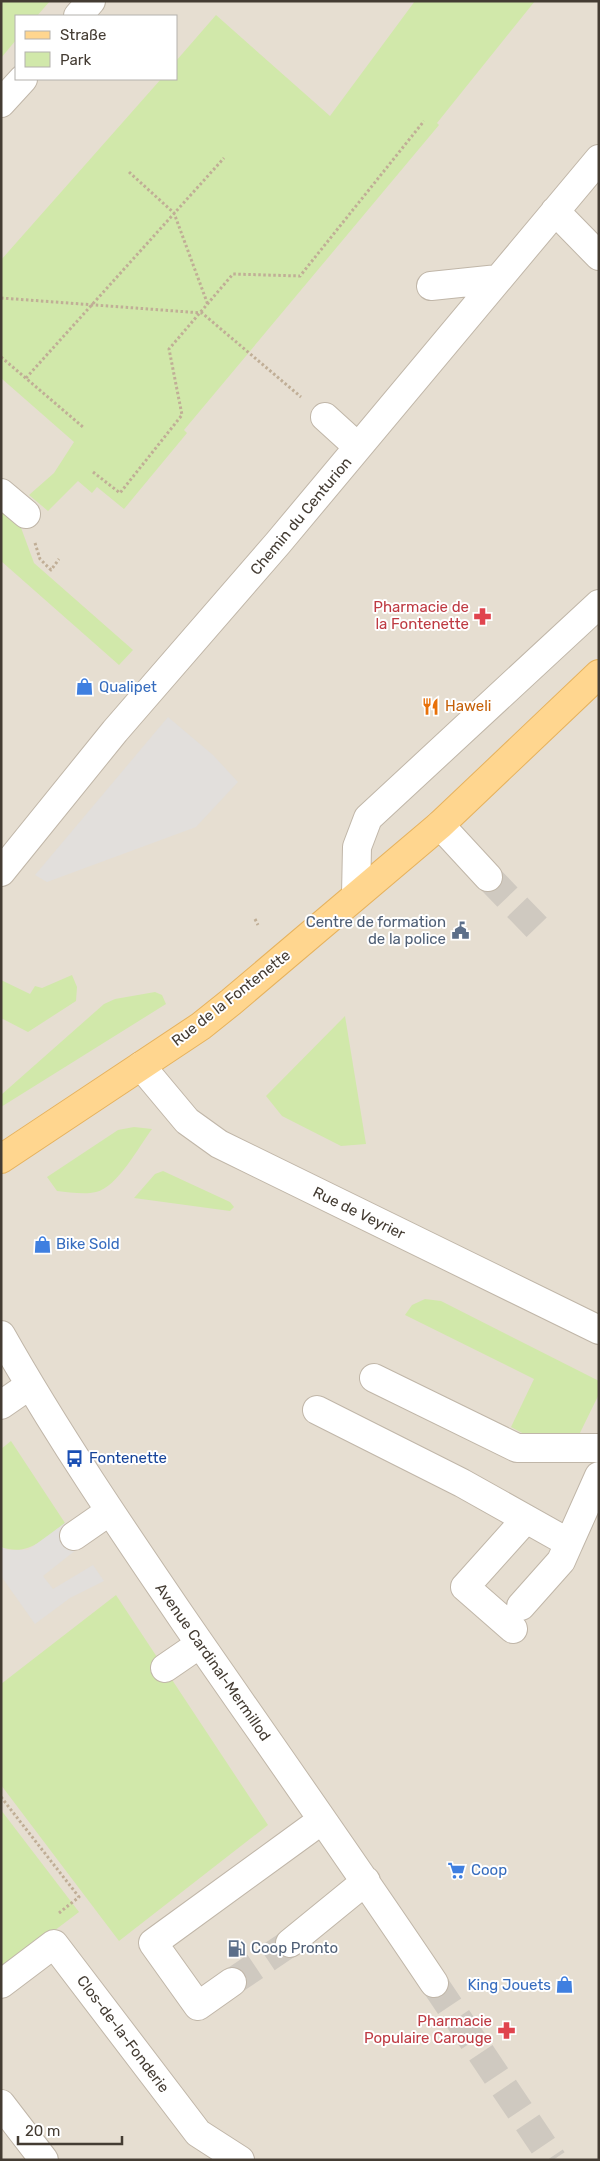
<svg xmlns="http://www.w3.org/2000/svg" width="600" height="2161" font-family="Rubik,sans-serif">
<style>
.residential{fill:#e6ded1;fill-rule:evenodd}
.green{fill:#d1e8aa}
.parking{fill:#e2dfdc}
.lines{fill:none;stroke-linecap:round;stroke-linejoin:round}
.minor-tunnel{stroke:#cfc9c0;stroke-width:28;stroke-dasharray:28 14;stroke-linecap:butt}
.minor-casing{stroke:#c0b6a8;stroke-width:30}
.major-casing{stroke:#e6b25d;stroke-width:30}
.path{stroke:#c0ae96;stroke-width:3;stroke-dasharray:2.5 2.5;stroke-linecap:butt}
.minor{stroke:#fff;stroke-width:28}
.major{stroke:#ffd68f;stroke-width:28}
.labels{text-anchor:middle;stroke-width:4;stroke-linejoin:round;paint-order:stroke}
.street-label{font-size:15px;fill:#443c33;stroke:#fff}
.health-label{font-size:15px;fill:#be3a42;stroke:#fff;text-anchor:end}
.shop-label{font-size:15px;fill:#366cbe;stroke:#fff;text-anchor:start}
.food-label{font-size:15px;fill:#c56008;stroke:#fff;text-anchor:start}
.service-label{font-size:15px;fill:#4e5e75;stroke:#fff;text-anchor:end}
.transit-label{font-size:15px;fill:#164399;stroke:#fff;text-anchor:start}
</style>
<rect width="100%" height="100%" fill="#f2ece3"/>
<path class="residential" d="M1 1H599V2160H1ZM16 16H176V79H16Z"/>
<path class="green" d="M1 1H50L37 16H16V40L1 58Z
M415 1H535L437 123 439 125 184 430 187 433 124 509 97 487 92 493 78 481 48 511 29 495 54 473 74 442 1 378V260L161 79H176V61L216 15 330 116Z
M1 509 20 525 34 563 133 650 119 665 1 561Z
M72 975 77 987 76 1001 28 1032 1 1018V980L30 994 35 986 42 988Z
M155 992 162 995 166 1004 1 1107V1095L104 1004 115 999Z
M345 1016 366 1144 341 1146 282 1116 266 1096Z
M134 1127 152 1129C139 1146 118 1187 96 1192 84 1195 69 1192 57 1191L47 1177 118 1130Z
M163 1171 230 1202 234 1207 230 1211 134 1198 155 1174Z
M425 1299 441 1301 599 1381V1394L578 1437 526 1435 511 1427 534 1379 405 1315 412 1305Z
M11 1441 65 1523C45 1538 28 1557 1 1547V1449Z
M116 1595 268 1825 119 1941 1 1785V1684Z
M1 1810 79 1912 1 1971Z"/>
<path class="parking" d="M168 717 213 755 238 782 196 827 47 882 35 875Z
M65 1523 81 1546 43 1576 53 1589 93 1565 104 1581 70 1598 35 1624 1 1576V1547L8 1550H28Z"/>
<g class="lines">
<path class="minor-tunnel" d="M488 877 546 937
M232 1982 290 1943
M434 1983 553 2160"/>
<defs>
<path id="minor" d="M78 16 91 1
M1 103 23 79
M555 211 599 256
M431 286 498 279
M325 417 358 447
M1 493 26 514
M440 825 488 877
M1 872 115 731 278 543 599 159
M356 895 357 847 368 818 599 604
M141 1066 187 1121 219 1144 599 1330
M1 1335C57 1434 121 1528 185 1622 268 1742 353 1862 434 1983
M374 1378 517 1448H599
M1 1405 30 1385
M317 1410 462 1483 569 1543 599 1476
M74 1536 110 1511
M521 1606 561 1561 569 1543
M513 1629 465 1587 526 1519
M165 1668 200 1644
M290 1943 366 1881
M232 1982 198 2006 153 1943 322 1820
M1 1984 54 1944 198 2133 240 2160
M1 2104 44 2160"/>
<path id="major" d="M1 1159 201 1026 231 1002 440 825 599 674"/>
</defs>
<use href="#minor" class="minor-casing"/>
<use href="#major" class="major-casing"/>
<path class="path" d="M129 172 174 213 208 305
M1 298 202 313 301 397
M1 357 83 427
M26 378 224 158
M93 472 120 493 182 415 169 349 233 274 300 276 424 121
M35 543 40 559 51 570 59 559
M255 919 258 925
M1 1797 79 1897 59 1913"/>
<use href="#minor" class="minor"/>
<use href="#major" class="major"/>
</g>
<defs>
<symbol id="pharmacy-bare" viewBox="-9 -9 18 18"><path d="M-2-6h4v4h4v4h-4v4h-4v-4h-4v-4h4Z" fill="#e0444e" stroke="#fff" stroke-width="2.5" paint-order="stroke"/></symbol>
<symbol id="shop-bare" viewBox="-9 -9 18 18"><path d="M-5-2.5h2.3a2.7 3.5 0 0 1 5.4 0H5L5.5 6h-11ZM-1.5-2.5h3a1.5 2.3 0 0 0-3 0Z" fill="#3f7fe0" stroke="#fff" stroke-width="2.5" paint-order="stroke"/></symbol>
<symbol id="restaurant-bare" viewBox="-9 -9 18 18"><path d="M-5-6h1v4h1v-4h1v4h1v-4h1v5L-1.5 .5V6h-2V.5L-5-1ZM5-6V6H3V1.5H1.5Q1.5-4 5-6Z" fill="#e8710a" stroke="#fff" stroke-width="2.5" paint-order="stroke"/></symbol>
<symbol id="civic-bare" viewBox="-9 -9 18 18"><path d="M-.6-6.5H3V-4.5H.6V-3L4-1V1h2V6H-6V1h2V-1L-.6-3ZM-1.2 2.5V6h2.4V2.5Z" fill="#5c6f8a" stroke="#fff" stroke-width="2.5" paint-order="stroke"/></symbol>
<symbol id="bus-bare" viewBox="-9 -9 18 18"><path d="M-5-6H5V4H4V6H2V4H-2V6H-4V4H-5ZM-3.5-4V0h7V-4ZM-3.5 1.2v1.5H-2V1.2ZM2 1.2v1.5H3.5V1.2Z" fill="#1a4fb4" stroke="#fff" stroke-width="2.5" paint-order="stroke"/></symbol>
<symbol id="supermarket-bare" viewBox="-9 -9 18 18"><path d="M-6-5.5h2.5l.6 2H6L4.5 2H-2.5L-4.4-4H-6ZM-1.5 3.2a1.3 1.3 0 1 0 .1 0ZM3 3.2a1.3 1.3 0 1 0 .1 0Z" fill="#3f7fe0" stroke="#fff" stroke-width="2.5" paint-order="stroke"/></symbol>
<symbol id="fuel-bare" viewBox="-9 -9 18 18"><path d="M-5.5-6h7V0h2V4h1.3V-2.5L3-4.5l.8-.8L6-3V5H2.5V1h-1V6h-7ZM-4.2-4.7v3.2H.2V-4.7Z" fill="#5c6f8a" stroke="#fff" stroke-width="2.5" paint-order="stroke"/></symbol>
</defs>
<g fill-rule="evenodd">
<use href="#pharmacy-bare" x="470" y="604" width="25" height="25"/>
<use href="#shop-bare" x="72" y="674" width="25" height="25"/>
<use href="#restaurant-bare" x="418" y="694" width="25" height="25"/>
<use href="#civic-bare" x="448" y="918" width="25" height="25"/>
<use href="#shop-bare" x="30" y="1232" width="25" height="25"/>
<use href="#bus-bare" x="62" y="1446" width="25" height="25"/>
<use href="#supermarket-bare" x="444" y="1858" width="25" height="25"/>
<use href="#fuel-bare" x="224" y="1936" width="25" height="25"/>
<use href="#shop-bare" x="552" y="1972" width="25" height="25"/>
<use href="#pharmacy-bare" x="494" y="2018" width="25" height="25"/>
</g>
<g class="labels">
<g class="street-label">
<text transform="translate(301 516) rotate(-50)" y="5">Chemin du Centurion</text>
<text transform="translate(231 998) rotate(-38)" y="5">Rue de la Fontenette</text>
<text transform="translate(359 1213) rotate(26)" y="5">Rue de Veyrier</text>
<text transform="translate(213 1662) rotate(55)" y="5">Avenue Cardinal-Mermillod</text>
<text transform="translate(123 2034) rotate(53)" y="5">Clos-de-la-Fonderie</text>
</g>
<g class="health-label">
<text x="469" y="612">Pharmacie de<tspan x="469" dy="17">la Fontenette</tspan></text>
<text x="492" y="2026">Pharmacie<tspan x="492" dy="17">Populaire Carouge</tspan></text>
</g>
<g class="shop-label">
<text x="99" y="692">Qualipet</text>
<text x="56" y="1249">Bike Sold</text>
<text x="471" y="1875">Coop</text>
<text x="551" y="1990" text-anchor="end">King Jouets</text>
</g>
<g class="food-label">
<text x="445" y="711">Haweli</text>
</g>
<g class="service-label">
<text x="446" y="927">Centre de formation<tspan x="446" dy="17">de la police</tspan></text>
<text x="251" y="1953" text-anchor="start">Coop Pronto</text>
</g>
<g class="transit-label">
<text x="89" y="1463">Fontenette</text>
</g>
</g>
<rect width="600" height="2161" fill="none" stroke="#443c33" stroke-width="5"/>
<rect x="15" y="15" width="162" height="65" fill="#ffffff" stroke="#b4b1ad"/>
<rect x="25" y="31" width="25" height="8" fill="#ffd68f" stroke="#b4b1ad"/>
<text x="60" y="40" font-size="15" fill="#443c33">Straße</text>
<rect x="25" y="52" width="25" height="15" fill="#d1e8aa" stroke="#b4b1ad"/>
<text x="60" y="65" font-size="15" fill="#443c33">Park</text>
<path d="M18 2136v8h104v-8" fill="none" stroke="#443c33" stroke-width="2.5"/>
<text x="25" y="2136" font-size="15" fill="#443c33" stroke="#ffffff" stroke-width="4" paint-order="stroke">20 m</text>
</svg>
